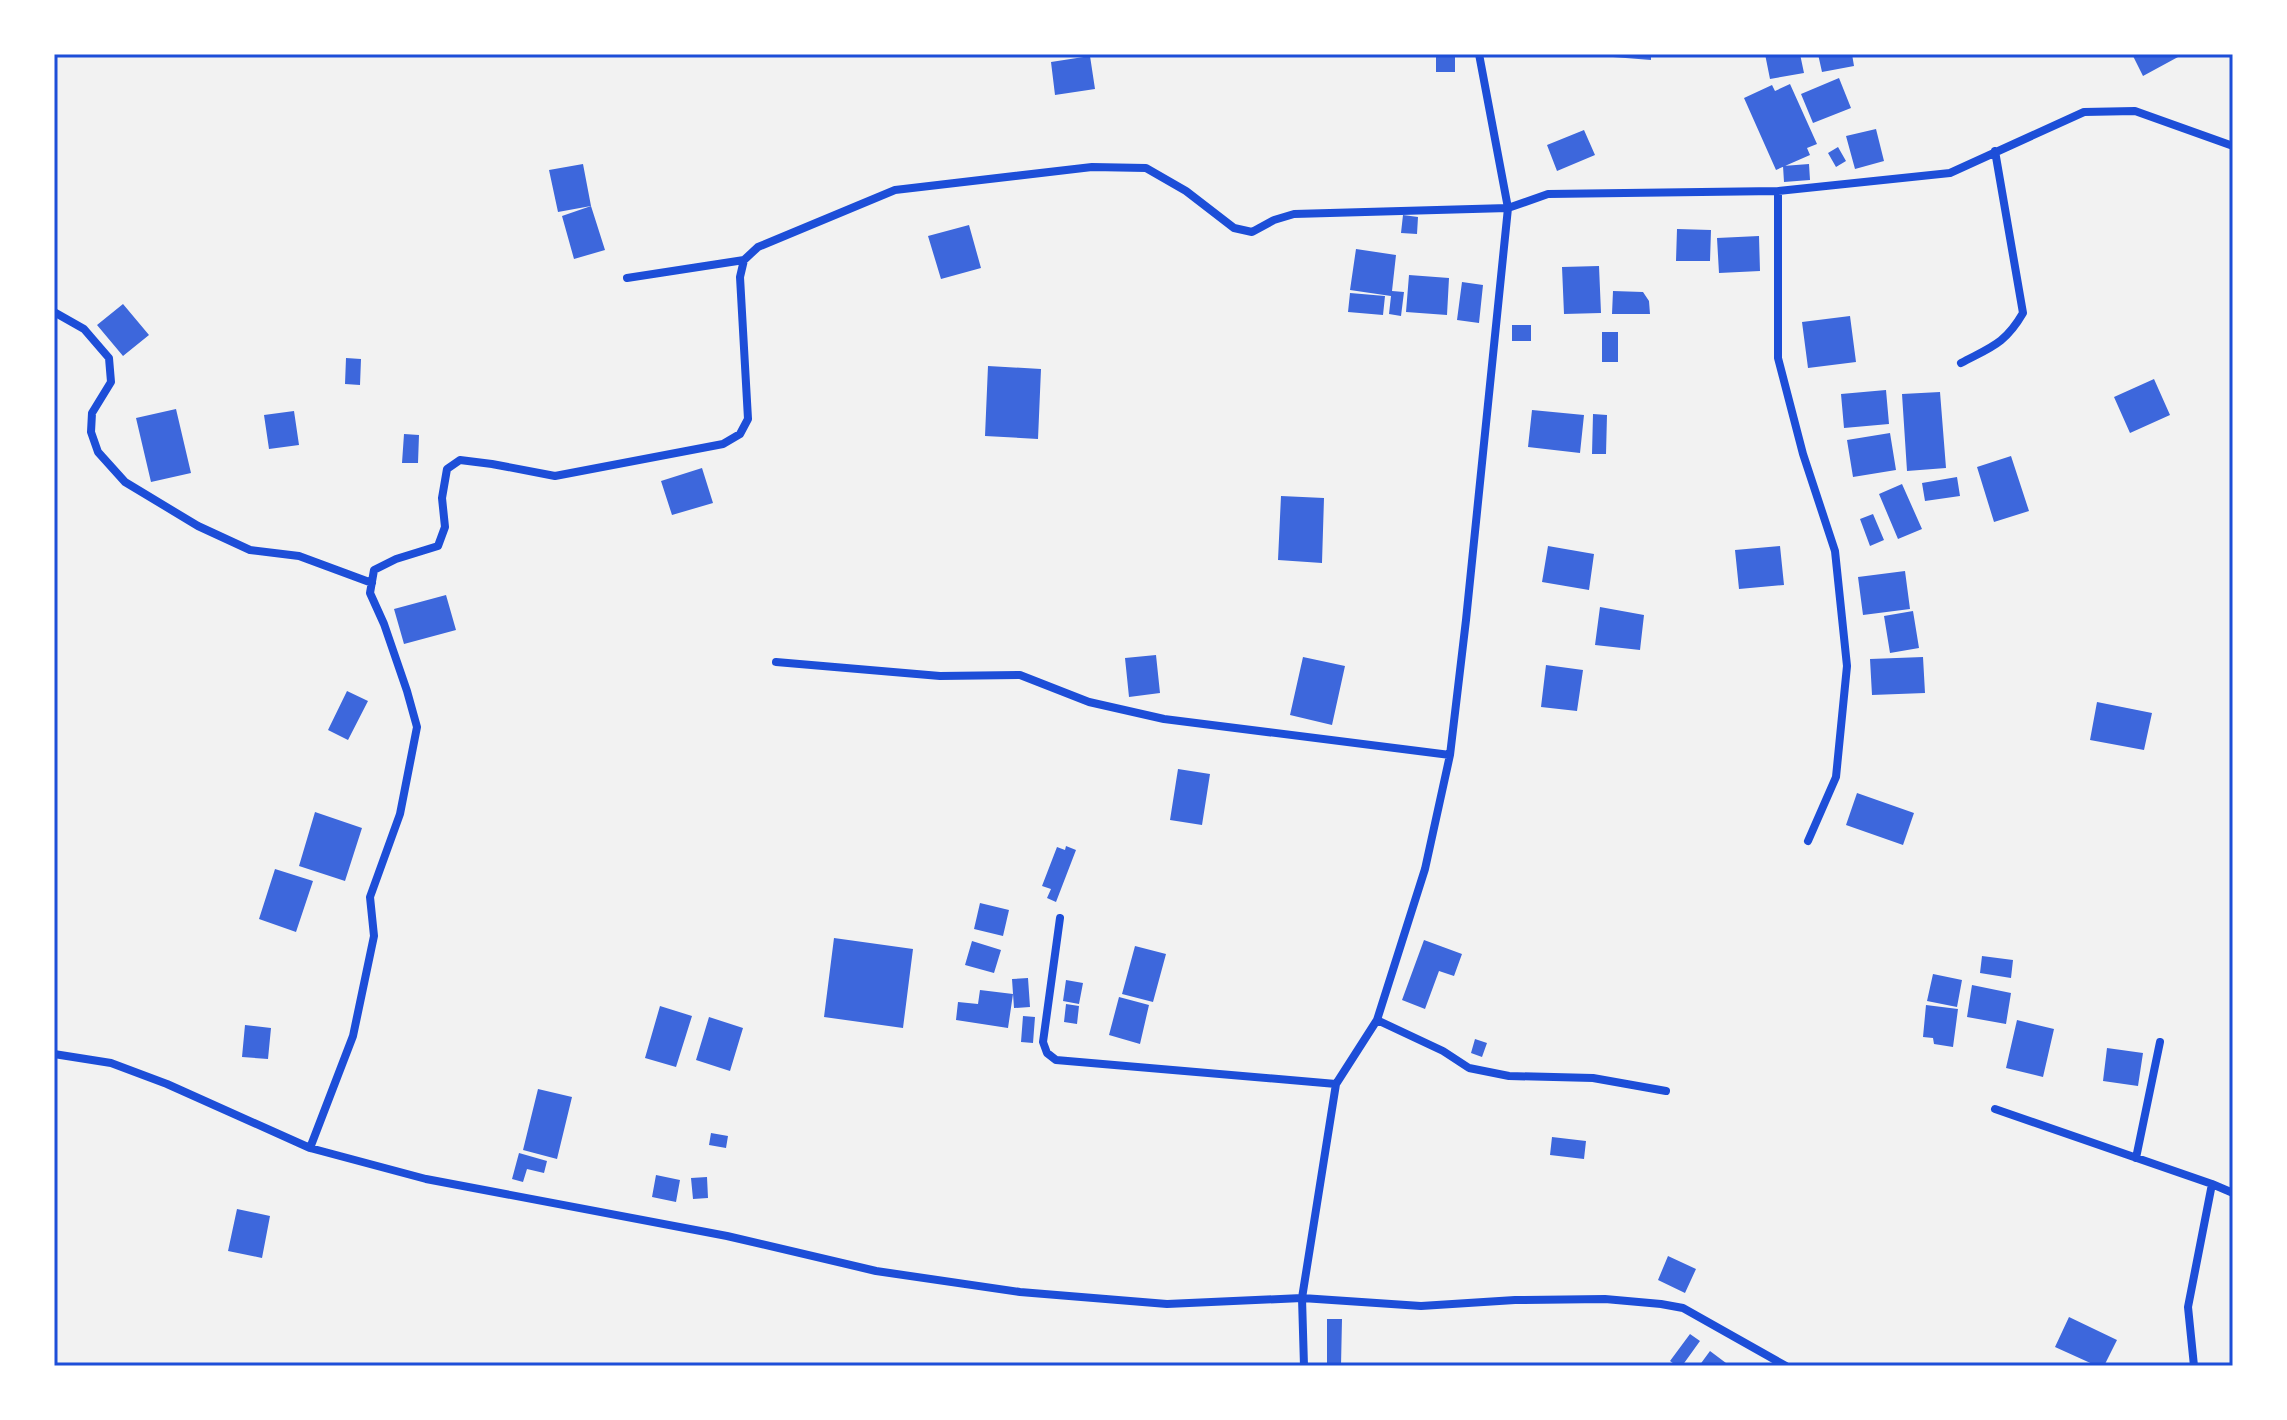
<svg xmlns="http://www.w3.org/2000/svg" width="2287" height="1420" font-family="Jost,sans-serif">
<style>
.building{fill:#3d67dc}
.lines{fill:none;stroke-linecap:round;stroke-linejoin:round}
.minor{stroke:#1d4ed8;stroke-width:8}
.neatline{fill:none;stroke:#1d4ed8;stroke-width:3}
</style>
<rect width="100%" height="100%" fill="#f2f2f2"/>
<path class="building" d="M1436 54H1455V72H1436Z
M1614 54H1651V60L1613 57Z
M1765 54H1800L1804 73 1770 79Z
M1818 54H1852L1854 66 1822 72Z
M2132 54H2176L2178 57 2143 76Z
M1090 56 1095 89 1055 95 1051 62Z
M1839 78 1851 108 1813 123 1801 94Z
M1790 84 1817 144 1807 148 1810 155 1776 170 1744 98 1772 85 1775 91Z
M1876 129 1884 161 1855 169 1846 136Z
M1584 130 1595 155 1557 171 1547 145Z
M1838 147 1846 161 1836 167 1828 153Z
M583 164 591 206 558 212 549 170Z
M1809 164 1810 180 1784 182 1783 166Z
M591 206 605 250 574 259 562 216Z
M1403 215 1418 217 1417 234 1401 233Z
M969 225 981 268 941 279 928 236Z
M1677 229 1711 230 1710 261H1676Z
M1759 236 1760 271 1719 273 1717 238Z
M1356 249 1396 255 1392 291 1404 292 1401 316 1389 314 1391 296 1350 290Z
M1599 266 1601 313 1564 314 1562 267Z
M1409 275 1449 278 1447 315 1406 312Z
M1462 282 1483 285 1479 323 1457 320Z
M1613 291 1643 292 1649 301 1650 314H1612Z
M1350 293 1385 296 1383 315 1348 312Z
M123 304 149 335 123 356 97 325Z
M1850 316 1856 362 1808 368 1802 322Z
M1512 325H1531V341H1512Z
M1602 332H1618V362H1602Z
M346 358 361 359 360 385 345 384Z
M988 366 1041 369 1038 439 985 436Z
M2154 379 2170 415 2130 433 2114 397Z
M1886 390 1889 424 1844 428 1841 394Z
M1940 392 1946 468 1907 471 1902 394Z
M176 409 191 473 151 482 136 418Z
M1532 410 1584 415 1580 453 1528 447Z
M294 411 299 445 269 449 264 415Z
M1593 414 1607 415 1606 454H1592Z
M1890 433 1896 470 1853 477 1847 440Z
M404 434 419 435 418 463H402Z
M2011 456 2029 511 1994 522 1977 467Z
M702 468 713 503 672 515 661 481Z
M1957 477 1960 496 1925 501 1922 483Z
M1902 484 1922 529 1898 539 1879 494Z
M1281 496 1324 498 1322 563 1278 560Z
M1873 514 1884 540 1870 546 1860 519Z
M1548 546 1594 554 1589 590 1542 582Z
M1780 546 1784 585 1739 589 1735 550Z
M1905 571 1910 609 1863 615 1858 577Z
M446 595 456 630 404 644 394 609Z
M1600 607 1644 615 1640 650 1595 645Z
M1913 611 1919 648 1890 653 1884 616Z
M1156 655 1160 693 1129 697 1125 658Z
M1303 657 1345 666 1332 725 1290 715Z
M1923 657 1925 693 1872 695 1870 659Z
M1546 665 1583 670 1577 711 1541 707Z
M347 691 368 701 348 740 328 730Z
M2097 702 2152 713 2144 750 2090 740Z
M1178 769 1210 774 1202 825 1170 820Z
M1857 793 1914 813 1903 845 1846 825Z
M315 812 362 828 345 881 299 866Z
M1066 846 1076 850 1056 902 1047 898 1051 889 1042 886 1057 847 1065 850Z
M275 869 313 881 296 932 259 919Z
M980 903 1009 910 1003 936 974 929Z
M834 938 913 949 903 1028 824 1017Z
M1424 940 1462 954 1454 976 1439 971 1425 1009 1402 1000Z
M972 941 1001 950 994 973 965 965Z
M1135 946 1166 954 1153 1002 1122 994Z
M1982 956 2013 960 2011 978 1980 973Z
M1933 974 1962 980 1957 1007 1927 1001Z
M1028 978 1030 1007 1014 1008 1012 979Z
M1066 980 1083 983 1079 1004 1063 1001Z
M1972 985 2011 993 2006 1024 1967 1017Z
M980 990 1013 994 1008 1028 956 1020 958 1002 978 1004Z
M1119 997 1149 1005 1140 1044 1109 1035Z
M1066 1004 1079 1006 1077 1024 1064 1022Z
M1926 1005 1958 1009 1953 1047 1934 1044 1933 1038 1923 1037Z
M660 1006 692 1016 676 1067 645 1058Z
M1023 1016 1035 1017 1033 1043 1021 1042Z
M709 1017 743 1028 730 1071 696 1060Z
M2017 1020 2054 1029 2043 1077 2006 1068Z
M245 1025 271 1028 268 1059 242 1057Z
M1475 1039 1487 1043 1482 1057 1471 1053Z
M2107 1048 2143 1053 2138 1086 2103 1081Z
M538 1089 572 1097 557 1159 523 1150Z
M711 1133 728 1136 726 1148 709 1145Z
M1552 1137 1586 1141 1584 1159 1550 1155Z
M519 1153 547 1161 544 1173 527 1169 523 1182 512 1179Z
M656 1175 680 1180 676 1202 652 1197Z
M707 1177 708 1198 693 1199 691 1178Z
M237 1209 270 1216 262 1258 228 1251Z
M1668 1256 1696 1269 1685 1293 1658 1280Z
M2069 1317 2117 1340 2104 1366H2097L2055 1347Z
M1327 1319H1342L1341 1366H1327Z
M1690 1334 1700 1341 1682 1366H1677L1670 1361Z
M1710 1351 1730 1366H1699Z"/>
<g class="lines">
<path class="minor" d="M1778 191V358L1803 454 1835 551 1847 666 1836 777 1808 841
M627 278 744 260
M54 312 84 329 109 358 111 382 92 413 91 432 98 452 125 482 198 526 250 550 299 556 372 583
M1961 363C1991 347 2005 344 2023 313L1995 151
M776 662 940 676 1020 675 1089 702 1164 719 1450 755
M1060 918 1043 1042 1047 1053 1056 1060 1336 1084
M1377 1020 1443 1051 1469 1068 1509 1076 1593 1078 1666 1091
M54 1054 111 1063 167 1084 310 1148 426 1179 727 1236 876 1271 1020 1292 1167 1304 1302 1298 1421 1306 1515 1300 1605 1299 1661 1304 1683 1308 1786 1366
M1995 1109 2212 1184
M310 1148 353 1036 374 936 370 897 400 814 417 727 407 691 384 624 370 593 374 570 396 559 438 546 445 527 442 498 447 469 460 460 492 464 555 476 723 444 740 434 748 419 740 277 744 260 758 247 895 190 1092 167 1146 168 1186 191 1234 228 1252 232 1274 220 1294 214 1508 208 1479 54
M2136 1158 2160 1042
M1304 1366 1302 1298 1336 1084 1377 1020 1425 869 1450 755 1466 620 1508 208 1548 194 1778 191 1950 173 2084 112 2135 111 2233 146
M2194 1366 2188 1307 2212 1184 2233 1193"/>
</g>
<rect width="2287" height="1420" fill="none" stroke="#ffffff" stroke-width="112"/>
<rect x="56" y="56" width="2175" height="1308" class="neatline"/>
</svg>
